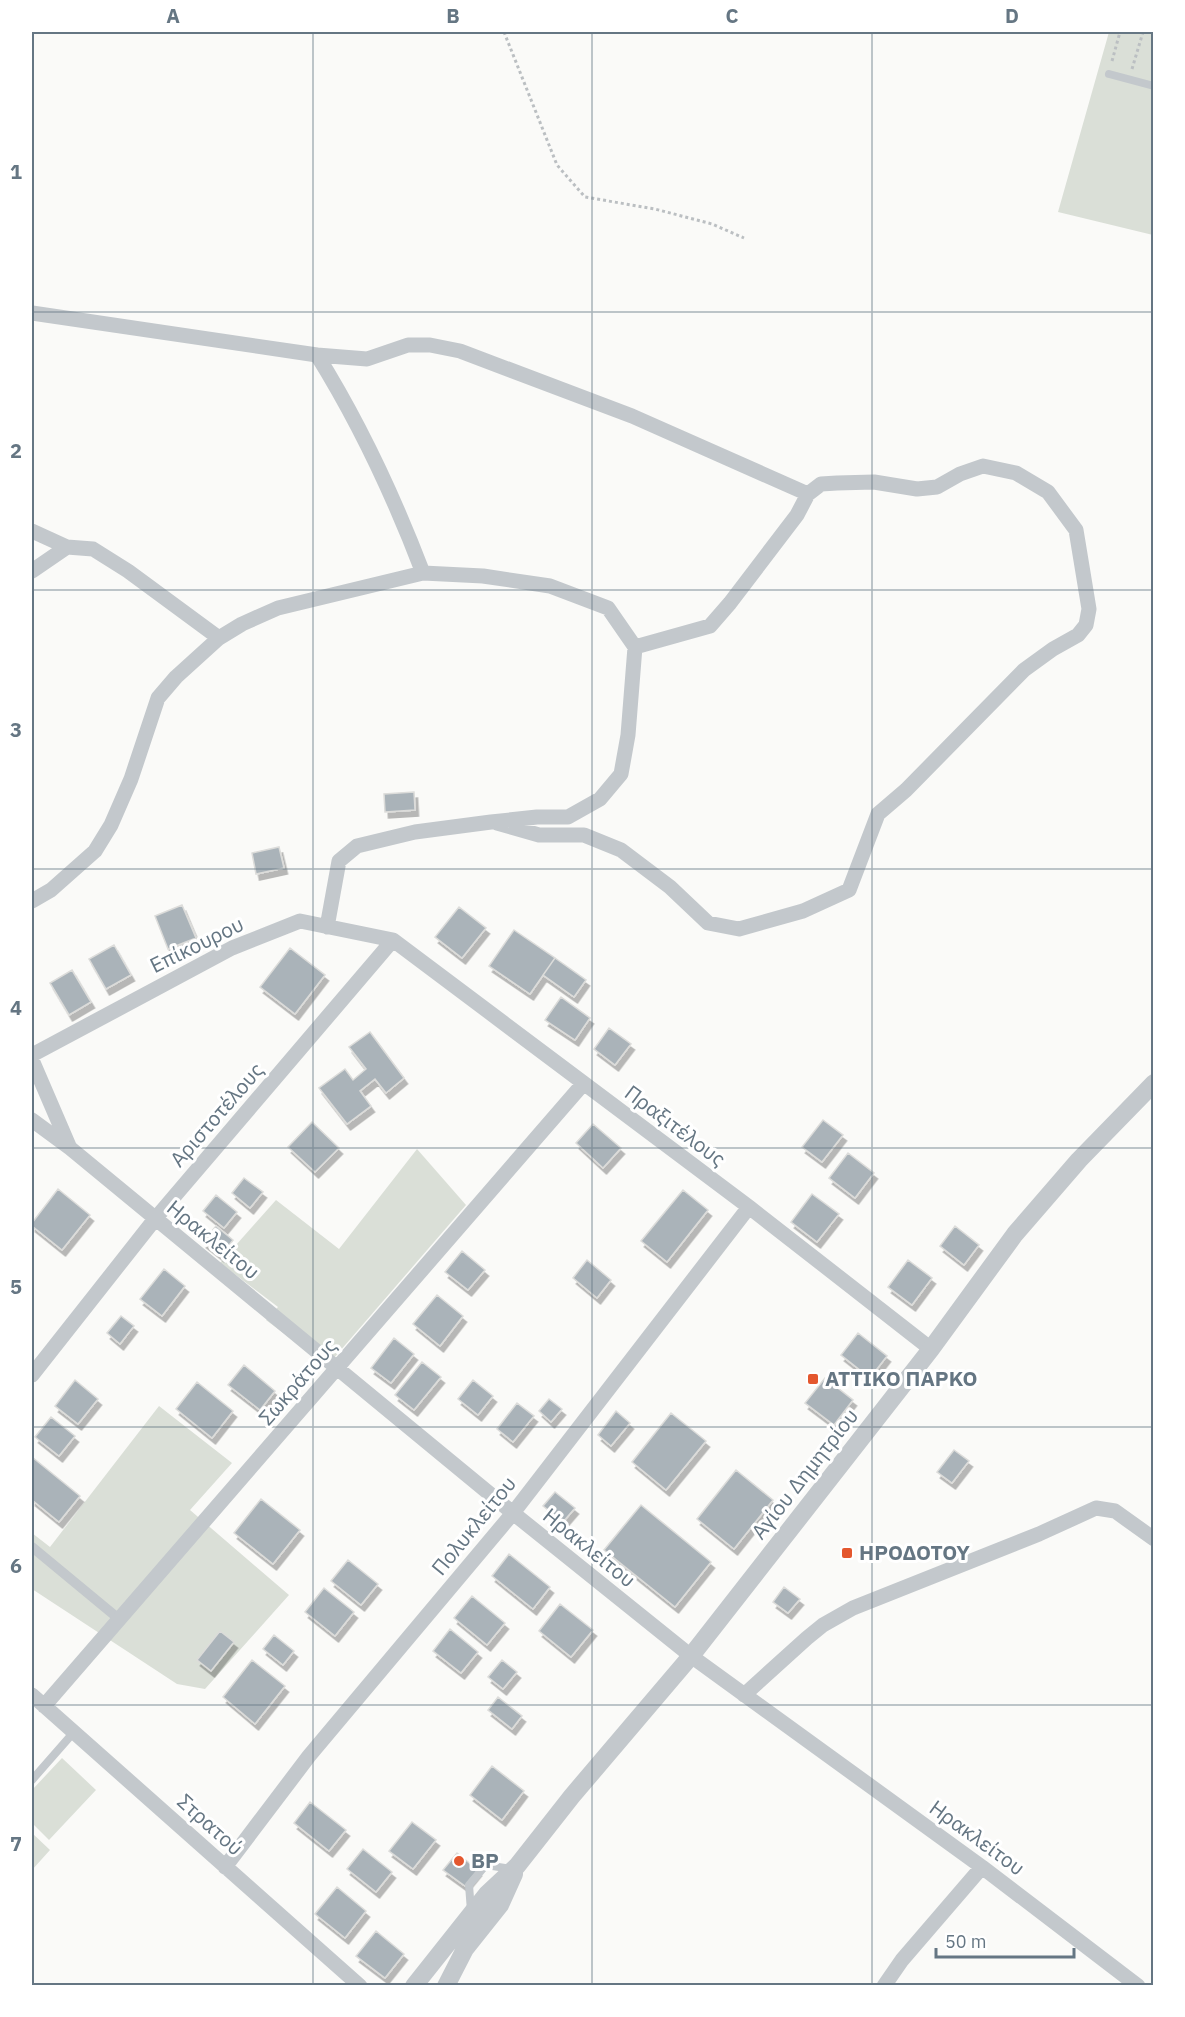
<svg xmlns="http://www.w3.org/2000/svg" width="1185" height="2017" font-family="'IBM Plex Sans',sans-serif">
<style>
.green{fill:#dadfd7}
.building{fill:#aab3b9;stroke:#dcdcda;stroke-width:1.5;filter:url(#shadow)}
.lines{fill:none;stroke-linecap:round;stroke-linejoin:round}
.path{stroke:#bbbfc2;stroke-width:3;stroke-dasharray:3 3;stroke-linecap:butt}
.service{stroke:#c3c8cc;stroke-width:8}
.pedestrian{stroke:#c3c8cc;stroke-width:10}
.minor{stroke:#c3c8cc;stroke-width:15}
.tertiary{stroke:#c3c8cc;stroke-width:18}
.grid{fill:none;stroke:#657683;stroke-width:1.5;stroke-opacity:0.55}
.poi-dot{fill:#e4572e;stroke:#fff;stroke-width:2}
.labels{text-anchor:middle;stroke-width:6;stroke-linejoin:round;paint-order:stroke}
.street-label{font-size:21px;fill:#657683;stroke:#fff}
.poi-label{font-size:21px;font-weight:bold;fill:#657683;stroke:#fff;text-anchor:start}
.neatline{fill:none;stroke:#657683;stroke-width:2}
.grid-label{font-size:20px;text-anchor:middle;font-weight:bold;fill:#657683}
</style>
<defs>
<filter id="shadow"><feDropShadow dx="3.5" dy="6" stdDeviation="0" flood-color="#0004"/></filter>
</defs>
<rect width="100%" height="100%" fill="#fafaf8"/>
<path class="green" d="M1109 32H1153V235L1058 212Z
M417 1149 466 1205 327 1366 266 1320 278 1307 220 1263 276 1200 339 1249Z
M159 1406 232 1463 190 1510 289 1595 205 1689 177 1684 32 1589V1533L50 1547Z
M62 1758 96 1790 49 1840 32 1823V1790Z
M32 1833 50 1850 32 1870Z"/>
<path class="building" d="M414 792 415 810 385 812 384 794Z
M279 847 284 868 256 874 252 853Z
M182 905 196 938 168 949 155 916Z
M459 907 486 928 462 958 435 937Z
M514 930 555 958 530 994 489 966Z
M114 945 131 975 106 989 89 959Z
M290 948 325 975 295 1014 260 987Z
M555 958 586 980 574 997 543 975Z
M72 970 91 1002 69 1015 50 983Z
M561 997 590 1018 575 1040 545 1020Z
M609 1028 631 1044 615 1065 594 1049Z
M370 1032 404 1078 386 1093 375 1079 360 1091 371 1106 347 1124 319 1088 345 1069 353 1080 366 1069 349 1047Z
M823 1120 843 1135 822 1162 802 1147Z
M312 1122 339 1148 315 1172 288 1147Z
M593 1124 621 1148 603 1168 576 1143Z
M848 1153 874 1173 855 1198 829 1178Z
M244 1178 263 1192 250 1208 232 1193Z
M58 1189 90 1215 62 1250 32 1226V1223Z
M683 1190 708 1210 667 1262 641 1241Z
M812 1194 839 1214 817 1242 791 1222Z
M216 1195 237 1212 224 1228 203 1211Z
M216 1226 233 1240 221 1256 203 1242Z
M955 1226 979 1245 964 1265 940 1246Z
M462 1251 485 1270 468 1290 445 1272Z
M587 1260 611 1280 597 1298 573 1278Z
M908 1260 932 1278 912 1305 888 1287Z
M164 1269 185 1286 162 1316 140 1299Z
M437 1295 463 1316 440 1346 413 1324Z
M121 1316 134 1326 120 1344 107 1333Z
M858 1333 887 1356 870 1378 841 1355Z
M394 1338 414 1354 391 1383 371 1368Z
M422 1362 441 1377 414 1410 395 1395Z
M244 1365 275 1391 260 1410 228 1385Z
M825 1378 853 1400 834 1425 805 1403Z
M75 1380 98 1399 78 1424 55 1406Z
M473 1380 493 1396 478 1415 458 1399Z
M197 1382 233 1411 212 1438 176 1409Z
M549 1399 562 1409 551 1422 539 1411Z
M517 1403 534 1416 513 1442 497 1429Z
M616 1411 630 1423 611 1446 598 1435Z
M671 1413 706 1441 666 1490 632 1462Z
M51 1417 75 1436 59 1456 35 1437Z
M954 1450 969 1461 952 1483 937 1472Z
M32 1457 80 1496 59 1522 32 1500Z
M736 1470 773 1500 734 1549 697 1519Z
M555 1492 575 1508 563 1522 543 1506Z
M261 1499 300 1530 273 1564 234 1533Z
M641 1505 711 1562 675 1607 604 1550Z
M509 1554 550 1587 533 1609 492 1576Z
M348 1560 378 1584 361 1605 331 1581Z
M784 1587 800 1599 788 1613 773 1602Z
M324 1588 354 1612 335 1636 305 1612Z
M472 1596 505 1623 487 1645 454 1618Z
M560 1604 593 1630 571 1657 539 1631Z
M450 1629 478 1652 461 1673 433 1651Z
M220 1631 234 1642 211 1671 197 1660Z
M274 1635 294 1651 283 1665 263 1649Z
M252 1660 285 1686 255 1724 223 1697Z
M502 1660 517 1672 503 1689 488 1677Z
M498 1697 522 1716 512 1729 488 1710Z
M492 1766 524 1791 502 1820 470 1795Z
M310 1802 346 1830 329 1851 294 1823Z
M412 1822 436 1840 413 1869 389 1851Z
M363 1849 392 1872 376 1892 347 1869Z
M457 1853 478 1870 465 1886 443 1870Z
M337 1887 366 1911 345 1938 315 1914Z
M376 1931 404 1954 385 1978 356 1956Z"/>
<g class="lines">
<path class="path" d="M504 32 557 165 585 197 655 209 712 224 744 238
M1112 61 1120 32
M1132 69 1143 32"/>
<path class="service" d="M1109 74 1154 86
M32 1780 74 1732
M471 1911 469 1885 486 1865 512 1869"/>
<path class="pedestrian" d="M32 1547 119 1619"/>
<path class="minor" d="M32 313 317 355
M32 531 67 547
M32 571 67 547 93 549 128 571 219 638
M423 573C394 497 360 424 317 355L367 359 408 345H430L460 351 632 416 808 494 797 515 730 603 710 626 635 647
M497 823 539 835H584L621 850 670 887 708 923 739 929 803 911 849 890 878 814 906 790 1024 670 1053 649 1078 635 1086 625 1089 609 1076 530 1048 492 1016 473 983 466 960 474 937 487 917 489 874 482 837 483 821 484 808 494
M32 901 51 890 95 851 111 825 131 779 158 698 176 677 219 638 242 624 278 608 423 573 483 576 550 586 608 608 635 647 628 735 621 774 600 799 568 817H537L491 822 415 832 357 846 339 861 327 927
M32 1055 232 948 300 921 393 940 749 1207 931 1349
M32 1060 69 1146
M32 1120 70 1148 513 1513 691 1656 982 1867 1138 1986
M32 1375 155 1219 393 940
M32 1695 360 1986
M744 1695 807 1638 823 1625 853 1608 1039 1534 1096 1508 1115 1511 1154 1539
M44 1706 583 1084
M225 1867 309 1756 513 1513 749 1207
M884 1986 902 1960 982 1867"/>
<path class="tertiary" d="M414 1986 487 1894 517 1866 572 1796 691 1656 931 1349 1015 1234 1079 1160 1154 1083
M446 1986 465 1949 500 1905 514 1874"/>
</g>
<path class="grid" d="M313 32V1986M592 32V1986M872 32V1986M32 312H1154M32 590H1154M32 869H1154M32 1148H1154M32 1427H1154M32 1705H1154"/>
<g class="poi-dot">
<rect x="807" y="1373" width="12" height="12" rx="3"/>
<rect x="841" y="1547" width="12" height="12" rx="3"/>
<circle cx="459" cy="1861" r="6"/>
</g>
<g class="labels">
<g class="street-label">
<text transform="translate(197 945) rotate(-26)" y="7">Επίκουρου</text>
<text transform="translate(217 1115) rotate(-49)" y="7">Αριστοτέλους</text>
<text transform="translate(675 1126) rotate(37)" y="7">Πραξιτέλους</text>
<text transform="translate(213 1240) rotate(39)" y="7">Ηρακλείτου</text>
<text transform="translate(298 1382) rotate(-49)" y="7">Σωκράτους</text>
<text transform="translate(805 1474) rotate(-52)" y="7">Αγίου Δημητρίου</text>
<text transform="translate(474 1526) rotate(-51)" y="7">Πολυκλείτου</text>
<text transform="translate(589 1548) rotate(39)" y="7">Ηρακλείτου</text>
<text transform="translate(210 1825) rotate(42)" y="7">Στρατού</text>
<text transform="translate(977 1838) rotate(36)" y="7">Ηρακλείτου</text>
</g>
<g class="poi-label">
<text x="825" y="1386">ΑΤΤΙΚΟ ΠΑΡΚΟ</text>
<text x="859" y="1560">ΗΡΟΔΟΤΟΥ</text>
<text x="471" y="1868">BP</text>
</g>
</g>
<rect width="1185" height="2017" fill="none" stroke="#ffffff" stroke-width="66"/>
<path d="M936 1948v9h138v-9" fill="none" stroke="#657683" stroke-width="3"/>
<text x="945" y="1948" font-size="18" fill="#657683" stroke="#ffffff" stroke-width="4.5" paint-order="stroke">50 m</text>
<rect x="33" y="33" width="1119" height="1951" class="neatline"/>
<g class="grid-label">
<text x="173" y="23">A</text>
<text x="453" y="23">B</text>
<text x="732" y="23">C</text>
<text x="1012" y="23">D</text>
<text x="16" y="179">1</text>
<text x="16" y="458">2</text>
<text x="16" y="737">3</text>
<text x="16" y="1015">4</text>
<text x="16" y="1294">5</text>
<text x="16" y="1573">6</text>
<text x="16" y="1851">7</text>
</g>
</svg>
